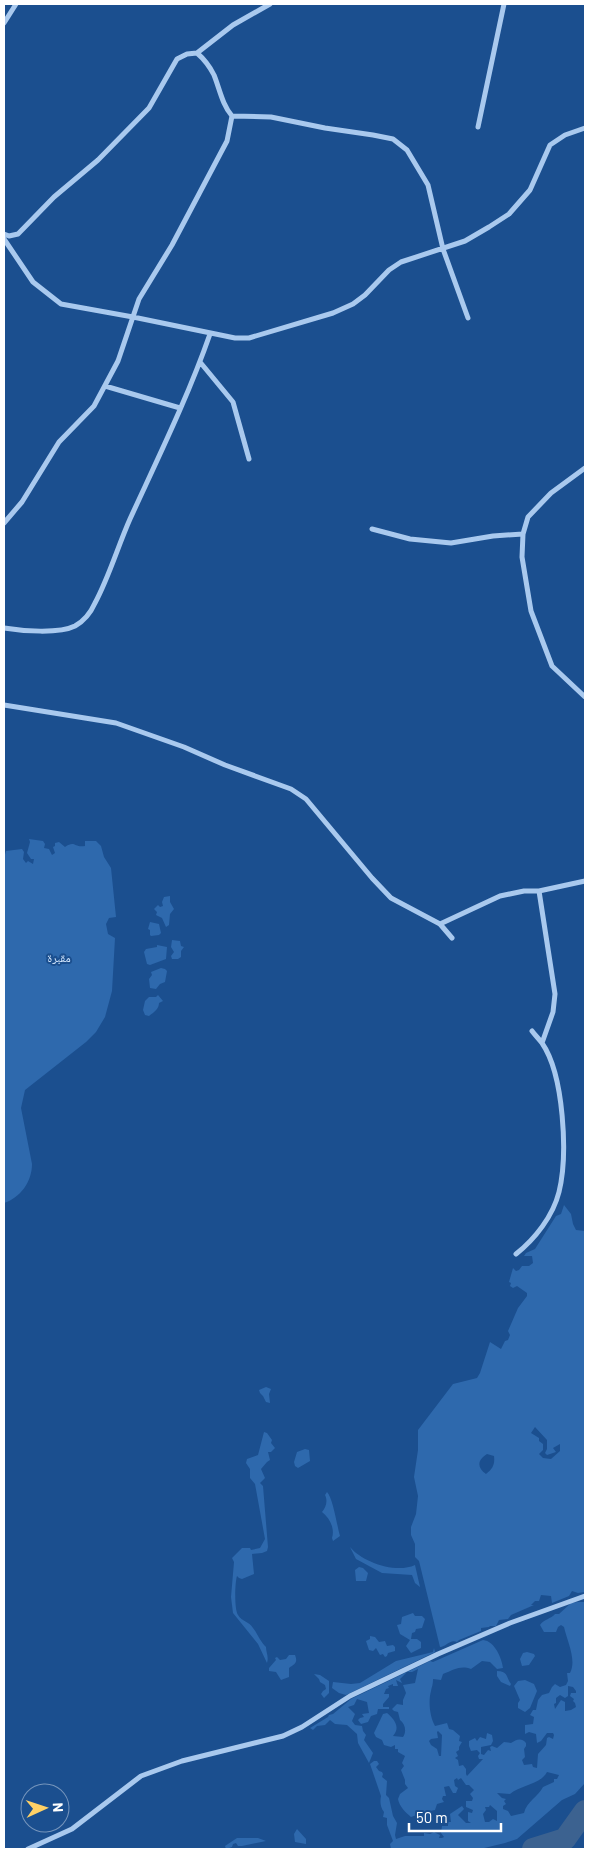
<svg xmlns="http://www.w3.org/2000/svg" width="589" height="1853" font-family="Barlow,'Noto Naskh Arabic',sans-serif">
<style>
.green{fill:#2e69ad;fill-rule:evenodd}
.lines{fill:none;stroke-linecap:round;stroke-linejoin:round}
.river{stroke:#3c6290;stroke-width:22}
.minor{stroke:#a9c9ee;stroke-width:5}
.labels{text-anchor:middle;stroke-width:4;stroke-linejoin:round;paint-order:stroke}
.park-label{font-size:12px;fill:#cfe3fa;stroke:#1b4f8f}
</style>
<rect width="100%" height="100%" fill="#1b4f8f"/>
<path class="green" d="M29 839 43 841 45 844 44 848 49 849 52 855 55 853 53 847 55 846V843L59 842 65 847C75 840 74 848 85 846V841H96L101 846 104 857 111 868 116 917 109 918 106 924 108 934 115 938 112 991 105 1017 96 1032 86 1042 25 1090 21 1108 32 1164C32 1182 20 1198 4 1203V858L6 851 22 849 24 852 23 859 26 863 28 861 33 864 34 859H31L27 853 30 842Z
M170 896V902L174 909 170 914 169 925 166 927 162 918 156 915 157 912 154 909 158 905 160 907 163 906 162 902 164 897Z
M150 922 159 924 161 933 159 935 151 936 150 935V930L148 929Z
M172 940 180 941 181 946 184 947 181 951V957L178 959H172L171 956 174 952 171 947Z
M157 945 167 947 166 959 150 965 147 964 144 952 146 949 157 947Z
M161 968 165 969 167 971 165 982 160 984 156 989 150 988 149 979 152 975 151 972Z
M158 995 163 1001 159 1003C159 1009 154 1012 149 1016L145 1015 143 1010 145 1001 149 997H156Z
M564 1205 571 1214 573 1224 576 1230 585 1231V1592L578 1593 572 1591 569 1596 552 1603 551 1596 541 1595 539 1601H535L531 1605H534L511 1615 508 1619 499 1620 496 1626H490L489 1627 481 1628V1631L459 1640 457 1642C450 1639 446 1647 440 1647L419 1561 415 1557V1544L411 1535V1527L416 1514 418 1496 414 1477 418 1450V1430L453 1384 477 1378 480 1373 490 1342 501 1349 505 1341 508 1340 510 1335 508 1331 518 1308 527 1296V1293L517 1286 513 1288 510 1286 511 1283 509 1282 513 1268 516 1271 519 1270 522 1266H529L533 1263 532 1256H524L526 1253 535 1249 556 1216 561 1214ZM535 1427 547 1440V1449L545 1453 547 1455 556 1452 553 1448 560 1444V1451L551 1459 543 1458 539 1454 543 1450V1444L539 1441V1438L531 1433ZM487 1454 494 1456C495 1464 493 1469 486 1474 477 1468 477 1460 487 1454Z
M266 1387 271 1389 269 1394 270 1403 266 1402 263 1396 260 1393 259 1390Z
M264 1432 267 1433 272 1440 271 1443 275 1448 271 1452H268L270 1460 267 1462 261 1469 265 1478 260 1483 263 1486 268 1547 267 1551 262 1553 252 1554 254 1574 242 1579 239 1578 237 1576C235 1582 234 1609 238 1615 242 1622 249 1621 253 1628 257 1633 261 1643 266 1647 266 1653 269 1656 267 1663L258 1644 233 1613 231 1597 234 1562 232 1558 242 1548H250L251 1550 260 1548 265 1539 255 1484 250 1478V1469L246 1463 247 1459 258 1455Z
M305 1449 309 1450 310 1461 298 1468 295 1466 294 1462 297 1452Z
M327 1492C333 1498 337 1526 340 1536L333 1541 332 1538C335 1529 330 1518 322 1512 326 1507 328 1501 325 1495Z
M350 1547C362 1562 396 1574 415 1565L420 1587 415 1583 412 1575 382 1573 356 1559Z
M359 1567 363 1568 368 1573 366 1581H356L355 1570Z
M578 1602H585V1783L575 1794 562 1800 517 1839 505 1843 480 1849H391L390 1844 393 1841 387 1825V1818L383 1817 384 1812C380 1807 380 1801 381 1796L370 1764 374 1761H377L379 1764 376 1767 379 1771 382 1772 383 1774 382 1777 387 1781 386 1795 389 1798 393 1816 397 1823 395 1835 396 1839 405 1836H424V1833L430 1834 434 1832 440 1835 439 1838H442L444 1837 441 1833 442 1826H448V1822H451L450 1814 462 1806 464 1809 458 1815 466 1823H471L468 1821V1812L472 1813 473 1810 466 1807V1801H472L473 1798 470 1794 474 1790 469 1785H466L461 1778 458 1780 457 1778 454 1780 455 1786 458 1788 456 1793H453L449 1786 444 1787 446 1796H443L442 1799 444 1802 437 1804 435 1810 430 1811 429 1816 424 1817 419 1814 411 1817C406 1813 399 1806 398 1799L400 1794 408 1788 405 1784V1780L401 1770 404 1766 402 1763 405 1756 398 1752V1749H395V1745L391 1747 384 1745 382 1740 376 1737 374 1733 383 1714 387 1713C394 1719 401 1727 393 1736L403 1737C407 1731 405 1724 400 1720L398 1712 394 1711 392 1709 397 1704 403 1705V1700L406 1693 403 1685 415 1683 418 1669 412 1672H407L400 1679 402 1683 396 1680 398 1686H393V1684L388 1686 389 1688 386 1689 384 1694H389V1697L383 1704V1707H389V1709H378L377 1714 371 1716 368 1722 361 1724 358 1720 360 1718 364 1717 362 1714 369 1713 367 1702 357 1699 354 1705 348 1707 355 1714 352 1721 355 1725 362 1726 363 1731 366 1735 364 1740 373 1753 369 1763 358 1743 357 1734 347 1725 335 1724 330 1720 325 1725 317 1726 313 1730 310 1728 328 1717 329 1715 333 1714 351 1699 430 1661 433 1662 483 1640C495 1641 502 1659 503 1668L497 1669 490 1662 482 1661 471 1669C460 1665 454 1670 443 1674L441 1680 433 1679C433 1685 432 1686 431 1691 428 1702 430 1717 435 1726L447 1723 449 1729 453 1730 460 1736 459 1741 462 1742 459 1747V1750L456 1752 458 1756 455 1758 458 1760 459 1766 463 1765 466 1769V1774L467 1776 483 1759H479L478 1756 480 1753 477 1750 471 1751 469 1746V1741L475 1738 477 1741 480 1737 486 1739 487 1733 492 1735 493 1741 491 1745 481 1747V1754L484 1755 488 1750 491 1751 490 1747 492 1746 497 1748 504 1742 511 1743C516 1740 521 1737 526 1743V1746L524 1749 525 1757 522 1760 524 1765 532 1764 533 1767 537 1768 538 1754 546 1745 547 1738 549 1737 553 1739 554 1735 553 1733H547L541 1741 537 1743 536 1734 529 1732 525 1734V1725L533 1724 534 1717 530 1715 533 1710H536L538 1700 542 1695 549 1693 552 1687 555 1684 560 1687 566 1685 568 1681 567 1673H570C577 1660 567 1641 564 1627L561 1625 558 1627 556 1632H544L540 1625C544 1619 551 1619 555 1614H559L571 1603ZM568 1686 573 1687 576 1691V1693H571L570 1696 574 1699 573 1701 575 1703 576 1707 571 1710 565 1711V1702L561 1700 555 1709 554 1704 556 1703V1698L560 1695 565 1698 568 1696ZM438 1731 442 1735 441 1756H439L437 1749 431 1745 429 1741 431 1739 438 1738 437 1732ZM547 1772 559 1775 557 1779H554V1782L543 1787C538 1797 527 1801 524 1813L511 1816 508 1811 503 1809V1806L506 1804 504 1801 506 1799 502 1798 497 1793 510 1794C520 1785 540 1785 547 1772ZM490 1805 497 1811V1821L493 1819 489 1822H485L483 1814 486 1810 485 1807H489Z
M413 1613 415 1616H422L425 1619 422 1628 416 1629 415 1632 412 1633 411 1639H417L421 1642V1648L411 1653 406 1646 410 1640 400 1634 397 1625 401 1624 402 1617Z
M370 1636 375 1637 379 1642 385 1641 387 1646 393 1645 395 1647V1651L388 1653 387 1656 385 1657 383 1654 380 1655 376 1648 373 1651 369 1650 366 1641 370 1639Z
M434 1648 435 1652 346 1695 339 1693 332 1688 333 1682 351 1684 360 1683 396 1661 429 1653 433 1652Z
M527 1652 534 1654 535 1656 529 1665 522 1666 520 1659 523 1653Z
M289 1655H295C298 1663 295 1664 289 1668V1677L281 1680 276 1672 269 1671V1668L276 1660 275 1658 277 1657 280 1660 286 1659Z
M497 1671C508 1671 506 1677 511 1684L510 1686 501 1682 497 1676Z
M314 1674 320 1675 329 1681V1693L324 1698 321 1694 323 1691 326 1689 325 1685 320 1682 319 1679Z
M525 1680 534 1684 537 1691 530 1708 525 1712 518 1708V1703L520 1700 514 1686 518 1681Z
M297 1829 306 1839V1844L295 1842 294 1834Z
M237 1838H258L266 1841 242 1846H238L236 1843 233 1844 232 1847 226 1849 225 1846Z"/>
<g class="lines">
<path class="river" d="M533 1849 565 1839 585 1811"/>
<path class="minor" d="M4 23 16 4
M197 53 233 25 270 4
M478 127 504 4
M4 234 9 236 18 234 54 197 98 160 149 108 177 59 187 54 197 53C204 59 210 67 214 75 220 90 222 104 232 116L271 117 325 128 373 135 393 139 407 150 428 185 443 249 468 318
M4 239 33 282 61 304 133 317 235 338H249L333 313 353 304 365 295 389 270 401 262 465 241 489 227 509 214 530 190 550 145 565 135 585 128
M200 362 233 402 249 459
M105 386 180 408
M585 468 551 493 528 517 523 534 522 557 531 611 552 666 585 697
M4 523 22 502 59 442 94 406 118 361 139 299 172 245 227 141 232 116
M372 529 410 539 451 543 493 536 523 534
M4 628C22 631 59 634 75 626 84 621 91 612 95 603 109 577 118 546 130 519 158 458 188 397 210 334
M4 705 116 723 184 747 225 765 291 789 306 799 372 878 391 898 440 924 452 938
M539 891 555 994 553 1012 542 1043
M440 924 500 896 524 891H539L585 881
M516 1254C535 1239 553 1216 559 1192 568 1155 564 1075 542 1043 539 1039 535 1035 532 1031
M28 1849 72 1829 141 1776 182 1761 283 1736 302 1727 350 1696 438 1654 510 1623 585 1596"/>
</g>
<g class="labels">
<g class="park-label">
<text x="59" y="962">مقبرة</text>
</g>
</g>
<rect width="589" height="1853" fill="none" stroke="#ffffff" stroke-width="10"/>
<g transform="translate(45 1808) rotate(87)"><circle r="24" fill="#1b4f8f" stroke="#7695bc"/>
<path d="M0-4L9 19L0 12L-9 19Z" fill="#ffd166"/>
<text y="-8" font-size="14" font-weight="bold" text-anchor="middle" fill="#ffffff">N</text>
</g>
<path d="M409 1823v8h92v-8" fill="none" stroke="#ffffff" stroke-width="2.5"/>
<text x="416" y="1823" font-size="15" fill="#ffffff" stroke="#1b4f8f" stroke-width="4" paint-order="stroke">50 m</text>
</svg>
